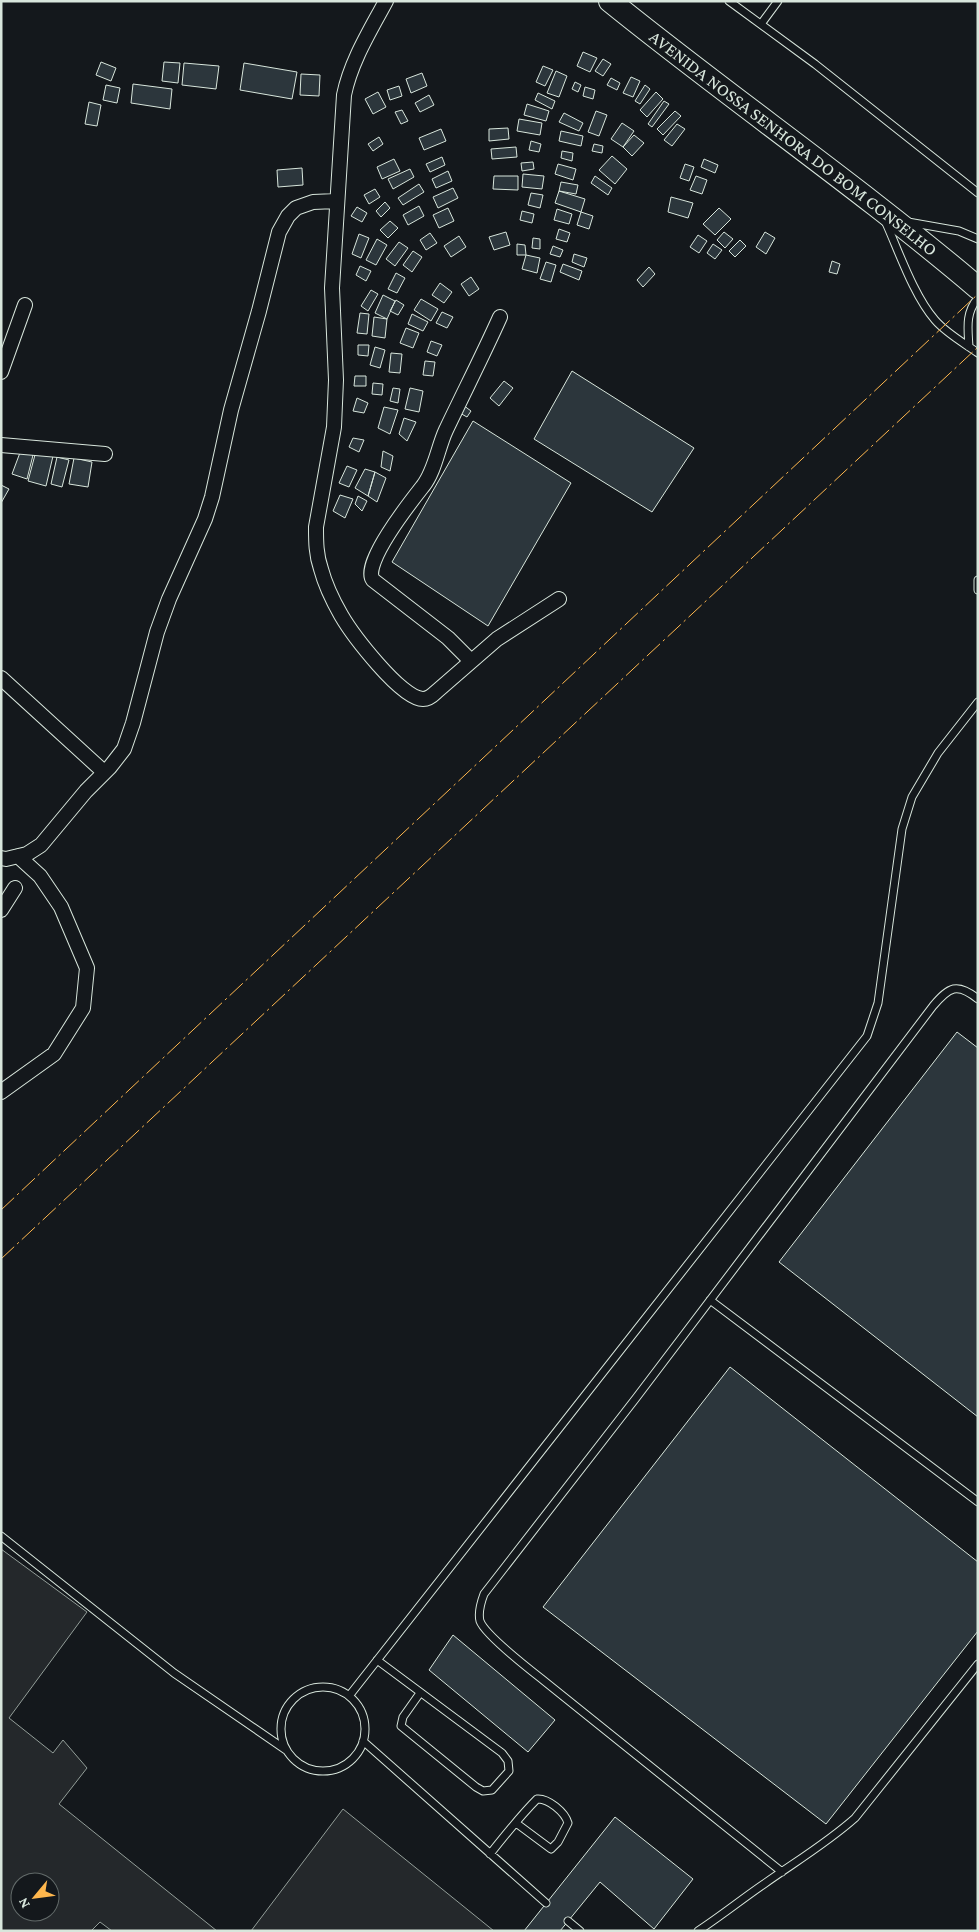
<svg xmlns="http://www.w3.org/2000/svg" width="979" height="1932" font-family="'Crimson Pro',serif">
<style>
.parking{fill:#24282b;stroke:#939e99;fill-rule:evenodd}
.building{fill:#2c363c;stroke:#d8e6dc}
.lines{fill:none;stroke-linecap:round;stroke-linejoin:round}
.lane-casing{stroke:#d8e6dc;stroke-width:9}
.street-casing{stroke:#d8e6dc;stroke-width:16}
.primary-casing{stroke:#d8e6dc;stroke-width:24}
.lane{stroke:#14181c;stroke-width:7}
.street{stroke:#14181c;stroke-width:14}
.primary{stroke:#14181c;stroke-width:22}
.power{stroke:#ffb74d;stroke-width:1;stroke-dasharray:18 4 2.5 4;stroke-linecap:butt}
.labels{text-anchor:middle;stroke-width:4;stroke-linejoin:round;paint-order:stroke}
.street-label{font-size:18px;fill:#d8e6dc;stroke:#14181c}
</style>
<rect width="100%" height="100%" fill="#14181c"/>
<path class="parking" d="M1 1549 87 1612 9 1718 53 1753 63 1740 87 1768 59 1804 217 1931H112L100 1922 91 1931H1ZM20 1882H50V1912H20Z
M343 1809 494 1931H251Z"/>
<path class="building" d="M583 52 597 58 590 72 577 66Z
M603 59 611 64 603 76 595 71Z
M101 62 116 68 111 81 96 75Z
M164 62 180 63 178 83 162 81Z
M184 63 219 66 216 89 182 85Z
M244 63 297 72 292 99 240 90Z
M543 66 553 70 545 86 536 82Z
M556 71 567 76 559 97 547 93Z
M422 73 427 86 411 93 406 79Z
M301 74 320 75 319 96 300 95Z
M631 77 640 81 633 97 623 93Z
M611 78 620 83 617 90 607 85Z
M575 82 581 85 578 92 572 89Z
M133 84 172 89 170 109 131 103Z
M106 85 120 88 117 103 103 100Z
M645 85 650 89 640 104 635 101Z
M399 86 402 96 390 100 387 90Z
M585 87 595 90 593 99 583 96Z
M378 92 386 107 373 114 365 99Z
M656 92 663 99 647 117 640 110Z
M538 93 555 101 552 109 535 100Z
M429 95 434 105 420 112 415 103Z
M664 101 669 104 652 127 648 124Z
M89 102 101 105 97 126 85 124Z
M527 104 549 111 546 121 524 115Z
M402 110 408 121 401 124 395 112Z
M596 111 607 115 599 136 588 132Z
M675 111 681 116 663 135 657 129Z
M564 113 583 123 579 131 559 122Z
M519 119 542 123 540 135 517 131Z
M622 123 634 131 623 147 611 139Z
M677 124 685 129 672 146 664 140Z
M508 128 509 139 489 141V129Z
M441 129 446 141 424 150 419 138Z
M561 131 583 136 581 146 559 141Z
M634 135 644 143 632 156 623 147Z
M379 137 383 144 373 151 368 144Z
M531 141 541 144 539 152 529 150Z
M594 144 603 146 602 153 592 151Z
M516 147 517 157 492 159 491 149Z
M562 151 573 153 572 161 561 158Z
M612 156 627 169 615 184 599 170Z
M442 157 445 165 430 172 426 164Z
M394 159 400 171 382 179 377 167Z
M704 159 718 165 715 173 701 167Z
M533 162 534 169 522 171 521 163Z
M558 164 576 169 573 180 555 174Z
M685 164 694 167 689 181 680 178Z
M302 168 303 185 278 187 277 170Z
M410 169 414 177 393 189 388 179Z
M448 171 452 181 436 188 432 179Z
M523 174 544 176 542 189 522 187Z
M494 176H518V190L493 189Z
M595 176 612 188 608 195 591 183Z
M696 176 707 180 702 194 690 190Z
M561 182 578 185 576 194 559 191Z
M419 184 424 192 403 205 398 198Z
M453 188 458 198 438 208 433 197Z
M375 189 380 197 369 204 364 195Z
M559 191 585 199 581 212 555 203Z
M531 193 543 195 540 208 528 205Z
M671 197 693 203 688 218 668 212Z
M385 202 390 208 381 217 376 211Z
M419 206 424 216 408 225 403 215Z
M357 207 367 213 362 222 351 216Z
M448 208 454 221 439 228 433 215Z
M719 208 731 219 715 235 703 224Z
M557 209 572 214 569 224 554 220Z
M522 211 534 214 532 223 520 220Z
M581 212 593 216 589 229 577 225Z
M390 221 398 228 388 238 380 230Z
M559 229 570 233 567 242 556 239Z
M506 232 510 245 494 250 489 237Z
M724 232 733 239 725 248 717 240Z
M765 232 775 238 766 254 756 247Z
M430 233 437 243 426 250 420 240Z
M359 234 369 238 361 258 352 254Z
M698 235 707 241 699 253 690 247Z
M459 236 466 247 451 257 444 246Z
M533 238 540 239V249L532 248Z
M377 239 387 245 376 265 366 260Z
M740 240 746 246 735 257 729 251Z
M399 242 408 248 395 266 386 259Z
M517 244 525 245 526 255H517Z
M713 244 722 250 715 259 707 253Z
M553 246 563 250 560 257 550 254Z
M413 251 422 257 412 272 403 265Z
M574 254 587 258 584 267 572 262Z
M526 255 540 258 537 273 522 269Z
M832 261 840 264 837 274 829 272Z
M546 262 556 265 551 282 540 279Z
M563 264 582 271 579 280 560 272Z
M360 266 371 271 366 281 356 275Z
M649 267 655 274 643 287 637 280Z
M396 273 405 278 397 293 388 289Z
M471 277 479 289 469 296 461 284Z
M440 283 452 292 444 303 432 295Z
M371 290 378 294 368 311 361 306Z
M383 295 395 301 387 319 375 313Z
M421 299 438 309 431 321 414 310Z
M396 300 404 305 398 315 390 311Z
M442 312 453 317 447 328 436 323Z
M360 313 369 314 367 334 357 333Z
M412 314 428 322 423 331 408 324Z
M374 317 387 319 385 338 372 336Z
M406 328 419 333 413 348 400 343Z
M431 341 442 345 437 356 427 352Z
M358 345H369L368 356 358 355Z
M375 347 385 350 380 368 370 365Z
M391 353 402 354 400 373 389 372Z
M425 361 435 362 433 376 423 375Z
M572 371 694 448 652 512 534 439Z
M355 376H366V386H354Z
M504 381 513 388 499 406 490 398Z
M373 383 383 384 382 395 372 394Z
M393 388 400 389 398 403 390 401Z
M410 388 423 391 419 412 405 409Z
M357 398 368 403 364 413 353 411Z
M463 405 471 411 467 417 458 412Z
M384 407 398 410 390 434 378 428Z
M404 418 416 422 407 441 399 434Z
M473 421 571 483 488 626 392 562Z
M353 438 364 440 359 452 349 447Z
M21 450 33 455 27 479 12 474Z
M36 451 53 456 46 486 28 481Z
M383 451 393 456 390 471 381 467Z
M57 457 69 460 62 487 51 484Z
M74 458 92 462 88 487 69 484Z
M347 466 357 470 349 487 339 483Z
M365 469 375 472 368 496 355 488Z
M375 472 386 478 377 502 368 496Z
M1 485 9 489 1 503Z
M340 495 353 499 345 518 333 511Z
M358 496 367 501 362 511 355 504Z
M957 1032 978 1048V1417L779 1262Z
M730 1367 978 1562V1631L826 1824 543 1607Z
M453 1635 555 1720 528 1752 429 1670Z
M615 1817 693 1879 654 1929 600 1882 560 1931H524Z"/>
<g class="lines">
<defs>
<path id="lane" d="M729 1 815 64 978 193
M761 24 778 1
M908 222 959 231 978 239
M886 223C899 252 914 296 935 320 946 333 964 343 978 353
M969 347C968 329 965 313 978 298
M978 580V590
M710 1300 978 1502
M1 1536 174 1673 286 1750
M377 1660 502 1753 508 1761 509 1771 492 1790 483 1791 476 1787 401 1726 403 1717 420 1693
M281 1729a42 42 0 1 1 84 0a42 42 0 1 1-84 0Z
M349 1696 867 1036 878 1003 902 829 912 797 938 753 978 702
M363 1741 546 1903
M490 1854C505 1835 520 1816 537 1799 548 1798 565 1812 568 1823L558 1842 551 1849 516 1823
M782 1872 543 1680C529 1669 485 1635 480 1621 478 1613 481 1602 484 1594L636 1398 933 1006C949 987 957 982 978 999
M568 1921 580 1931
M698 1931C721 1916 742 1899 764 1884 795 1862 827 1843 855 1818L978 1664"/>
<path id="street" d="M386 1C370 31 351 61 344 95L332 288 336 380 334 427 316 527C316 541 316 555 321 569 325 584 333 601 341 615 352 634 401 699 423 699 428 699 433 695 436 692L497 639 559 599
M1 372 25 305
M1 445 105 454
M471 661 448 638 373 580C361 564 412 500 423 486 435 471 438 447 446 430 464 392 483 355 500 317
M1 678 104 772
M1 858 6 859 27 854 41 845 86 791 110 767 124 749 133 723 157 632 169 599 205 519 212 497 231 410 259 311 279 232 288 216 296 208 313 202 336 201
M1 910 15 888
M1 1092 54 1054 83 1008 87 968 61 907 40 876 18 856"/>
<g id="primary">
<path id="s1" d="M610 1C731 99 859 187 978 288"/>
</g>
</defs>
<use href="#lane" class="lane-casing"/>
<use href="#street" class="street-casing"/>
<use href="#primary" class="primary-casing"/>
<use href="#lane" class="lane"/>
<use href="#street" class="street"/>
<use href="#primary" class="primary"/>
<path class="power" d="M1 1210 978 294
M1 1259 978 347"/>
</g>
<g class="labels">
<g class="street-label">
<text dy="6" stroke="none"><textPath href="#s1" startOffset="232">AVENIDA NOSSA SENHORA DO BOM CONSELHO</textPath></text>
</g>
</g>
<rect width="979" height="1932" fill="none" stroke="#d8e6dc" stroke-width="5"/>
<g transform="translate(35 1897) rotate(241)"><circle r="24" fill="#14181c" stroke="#626a69"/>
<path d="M0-4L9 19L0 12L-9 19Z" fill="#ffb74d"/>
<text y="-8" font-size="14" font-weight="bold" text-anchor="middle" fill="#d8e6dc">N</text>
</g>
</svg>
